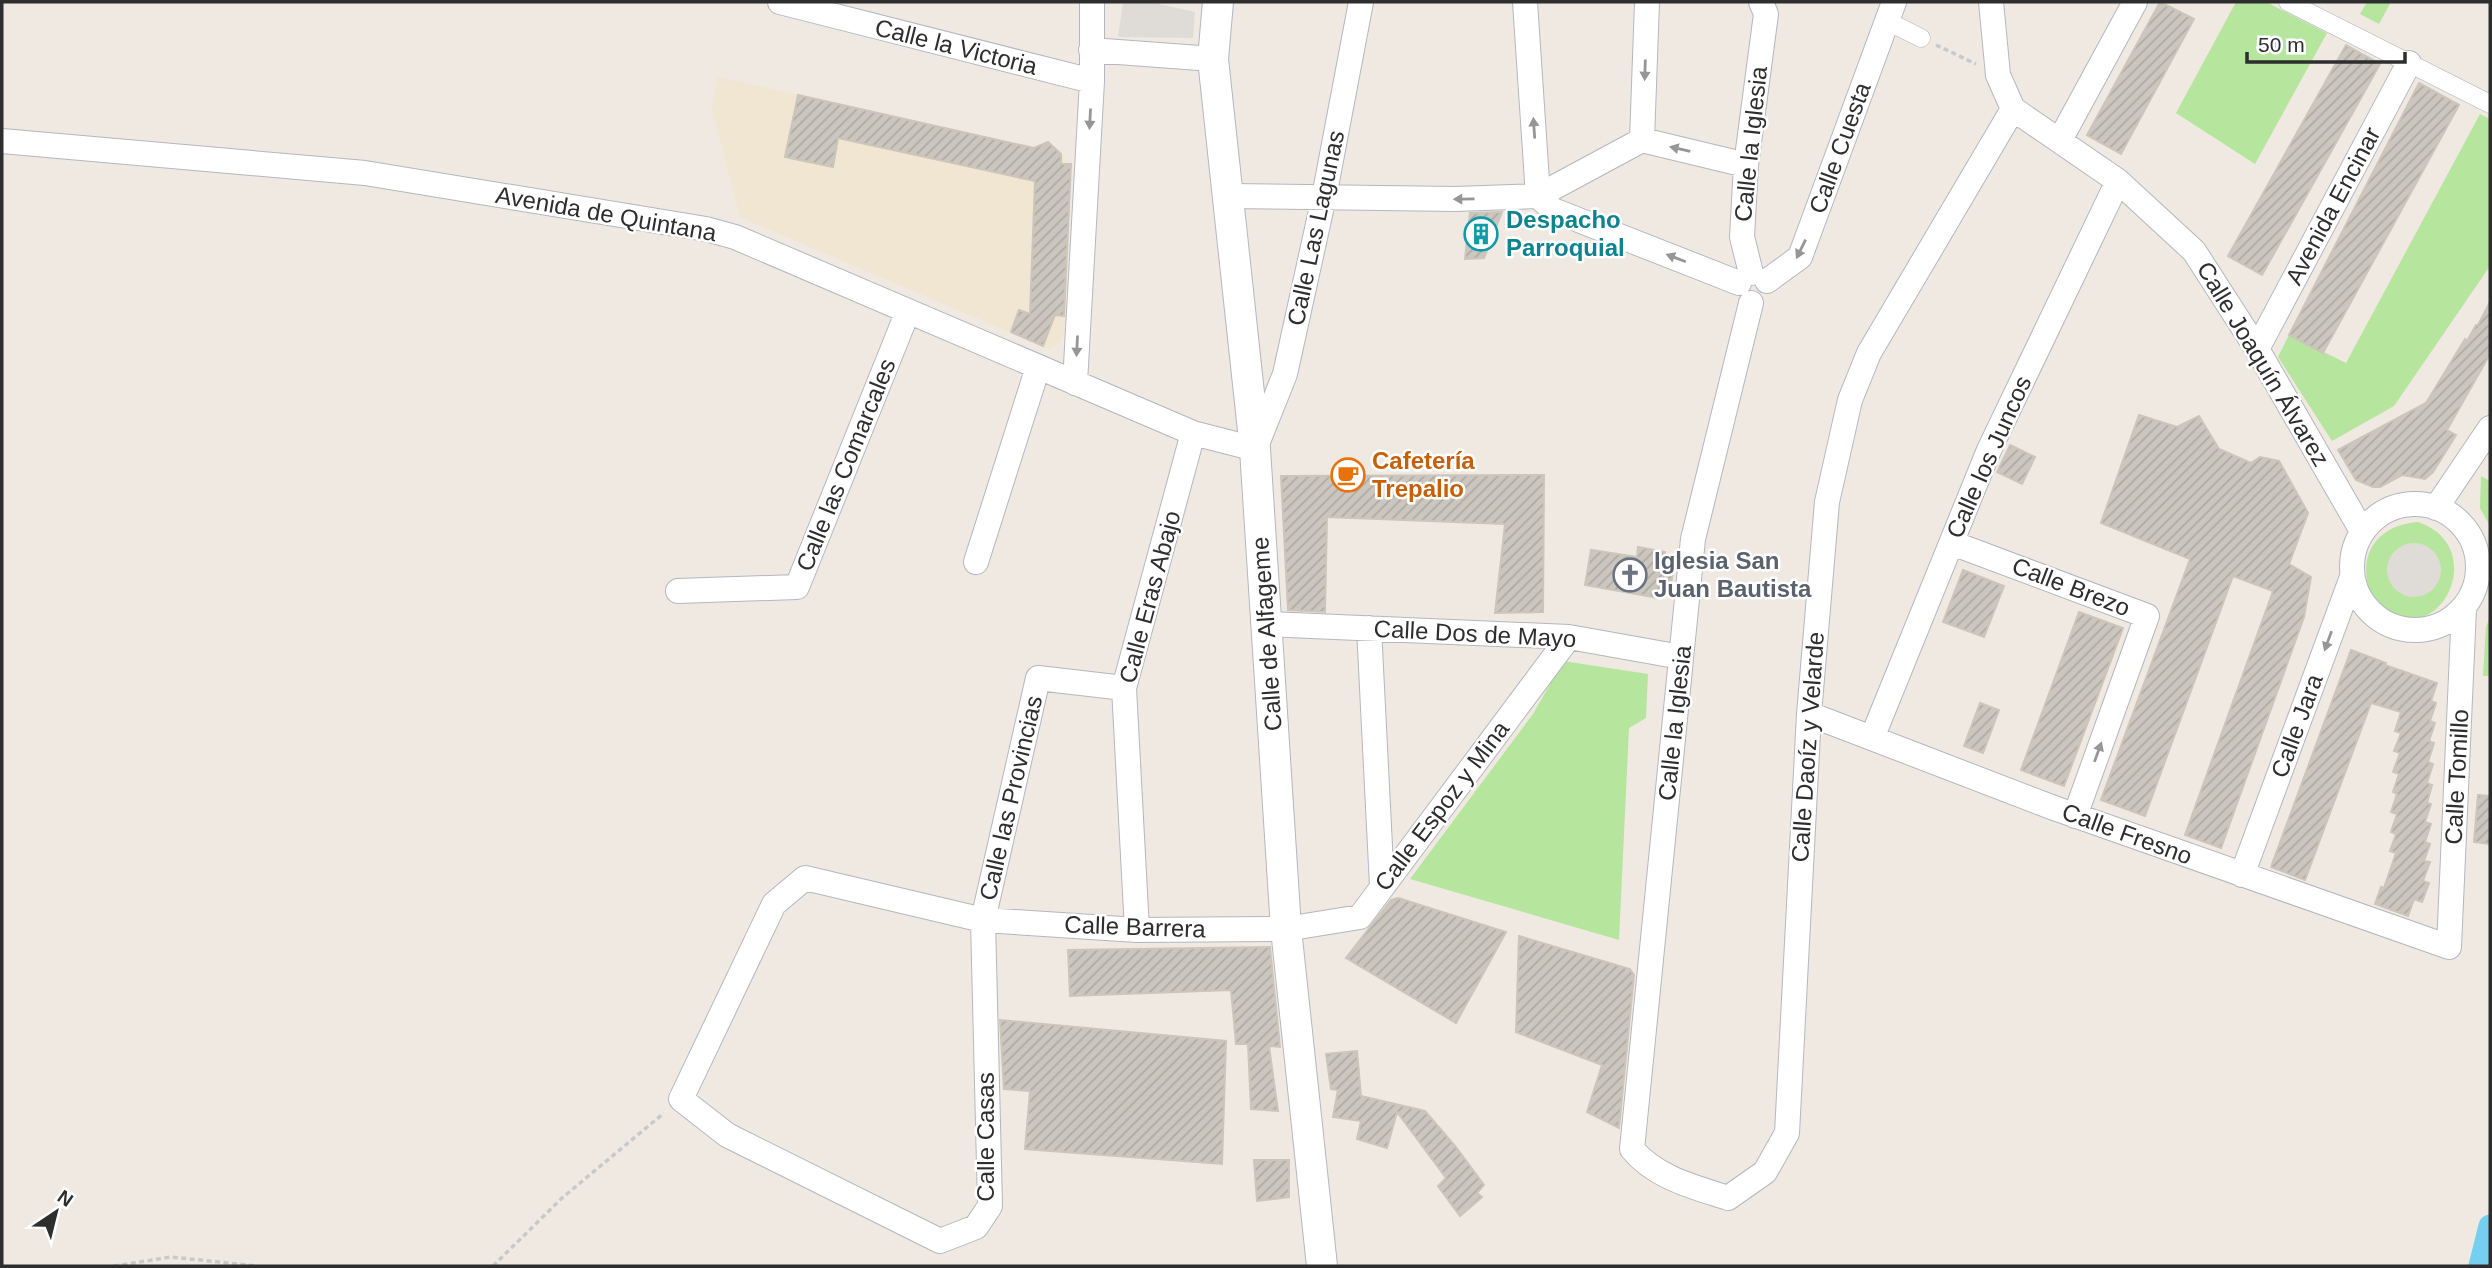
<svg xmlns="http://www.w3.org/2000/svg" width="2492" height="1268" font-family="Helvetica,sans-serif">
<style>
.education{fill:#f0e6d1}
.park{fill:#b6e59e;fill-rule:evenodd}
.plaza{fill:#dfdcd8}
.lines{fill:none;stroke-linecap:round;stroke-linejoin:round}
.canal{stroke:#75cff0;stroke-width:23}
.building{fill:url(#building-hatch);stroke:#cbc5ba;stroke-width:2}
.pedestrian-casing{stroke:#b4b7c1;stroke-width:19}
.minor-casing{stroke:#b4b7c1;stroke-width:26}
.tertiary-casing{stroke:#b4b7c1;stroke-width:32}
.path{stroke:#c9c9c9;stroke-width:3.5;stroke-dasharray:5 3.5;stroke-linecap:butt}
.pedestrian{stroke:#fff;stroke-width:18}
.minor{stroke:#fff;stroke-width:24}
.tertiary{stroke:#fff;stroke-width:30}
.oneway{fill:#969696}
.labels{text-anchor:middle;stroke-width:5;stroke-linejoin:round;paint-order:stroke}
.street-label{font-size:24px;fill:#2e2e2e;stroke:#fff}
.culture-label{font-size:24px;font-weight:bold;fill:#0d838f;stroke:#fff;text-anchor:start}
.food-label{font-size:24px;font-weight:bold;fill:#c56008;stroke:#fff;text-anchor:start}
.worship-label{font-size:24px;font-weight:bold;fill:#5b616d;stroke:#fff;text-anchor:start}
</style>
<defs>
<pattern id="building-hatch" width="6" height="6" patternUnits="userSpaceOnUse" patternTransform="scale(1.75)"><rect width="6" height="6" fill="#cbc7bf"/><path d="M-1 1l2-2M0 6l6-6M5 7l2-2" fill="none" stroke="#afaba4"/></pattern>
</defs>
<rect width="100%" height="100%" fill="#efe9e1"/>
<path class="education" d="M718 77 1040 149 1048 142 1071 164 1065 332 1060 343 1049 349 740 217 712 109Z"/>
<path class="park" d="M2236 2H2266L2327 33 2255 164 2176 113Z
M2367 2H2391L2379 24 2360 14Z
M2480 114 2490 119V266L2394 406 2332 441 2278 357 2289 335 2346 363Z
M2481 476 2490 481V526L2480 508Z
M2418 522C2492 547 2438 654 2384 607 2376 600 2369 592 2367 581 2361 546 2385 524 2418 522ZM2389 560 2440 565 2438 581 2427 593 2387 569Z
M2490 617V676H2483L2486 627Z
M1563 661 1648 674 1646 718 1629 728 1619 940 1410 879 1533 714Z"/>
<path class="plaza" d="M1123 2H1151L1195 12 1193 38 1118 37Z
M2387 570a27 27 0 1 1 54 0a27 27 0 1 1-54 0Z"/>
<g class="lines">
<path class="canal" d="M2480 1266 2490 1226"/>
</g>
<path class="building" d="M2160 2 2194 19 2121 154 2087 135Z
M2346 45 2380 64 2262 275 2228 256Z
M2419 83 2459 105 2323 353 2289 335Z
M798 95 1034 148 1048 142 1061 154V164H1071L1064 316 1055 315 1043 346 1011 332 1019 310 1030 314 1035 181 838 138 833 167 785 157Z
M1502 212 1484 258 1465 259 1470 213Z
M2490 302V354L2447 430 2456 435 2433 472 2425 479 2402 475 2380 487H2373L2356 480 2338 450 2426 403 2465 339 2467 341 2476 325H2478Z
M2139 415 2177 427 2199 416 2219 449 2251 463 2260 457 2279 461 2308 513 2289 564 2311 577 2304 617 2221 848 2185 835 2273 591 2233 576 2145 816 2101 800 2190 559 2101 523Z
M2010 445 2035 457 2022 484 1997 472Z
M1544 475 1543 612 1495 613 1505 524 1327 517 1325 612 1288 610 1281 476Z
M1638 547 1665 552 1664 562 1674 564 1670 592 1660 590 1659 598 1585 585 1591 550 1637 557Z
M1963 570 2004 586 1984 637 1943 622Z
M2079 612 2123 628 2064 786 2021 770Z
M2351 650 2386 663 2385 665 2437 683 2431 701 2436 703 2430 721 2435 723 2429 741 2434 743 2428 762 2433 764 2427 783 2432 785 2427 803 2431 804 2425 822 2431 824 2425 842 2430 844 2424 861 2430 862 2423 881 2429 883 2422 902 2414 899 2408 916 2375 904 2381 887 2384 888 2396 853 2390 851 2396 834 2391 832 2397 814 2391 812 2397 794 2393 792 2399 774 2393 772 2400 753 2394 751 2401 733 2395 731 2401 712 2371 703 2305 880 2271 867Z
M1980 703 1999 710 1983 753 1964 746Z
M2478 795 2490 796V844L2474 842Z
M1398 898 1506 932 1456 1023 1346 958 1391 900Z
M1519 936 1630 969 1634 975 1619 1128 1587 1112 1602 1065 1516 1032Z
M1270 947 1280 1047 1269 1046 1278 1111 1251 1109 1248 1044H1236L1231 990 1070 996 1068 950Z
M1000 1020 1226 1041 1222 1164 1025 1149 1030 1091 1004 1089Z
M1357 1051 1361 1096 1425 1111 1456 1147 1484 1185 1477 1193 1482 1197 1460 1216 1438 1186 1446 1178 1397 1112 1387 1148 1357 1139 1361 1121 1333 1117 1338 1090 1331 1089 1326 1054Z
M1254 1160H1289V1197L1257 1201Z"/>
<g class="lines">
<defs>
<path id="pedestrian" d="M2288 2 2490 104
M1887 21 1921 38"/>
<path id="minor" d="M780 2 1092 81
M1525 2 1538 196 1642 140 1746 165
M1091 50 1213 59
M2013 109 2118 181 2194 251 2257 349 2362 531
M1642 140 1647 2
M2060 140 2135 2
M2 141 365 173 706 229 735 237 1193 433 1255 449 1285 374 1324 197 1361 2
M1228 196 1455 199 1538 196 1553 210 1739 283
M1751 273 1742 237 1746 165 1766 14 1761 2
M1767 281 1800 257 1894 2
M1751 303 1693 539 1632 1149C1656 1178 1694 1187 1728 1198L1765 1172 1787 1133 1809 714 1827 502 1850 400 1869 353 2013 109 1998 75 1991 2
M2257 349 2409 63
M1075 383 1092 81V2
M2352 567a63 63 0 1 1 126 0a63 63 0 1 1-126 0Z
M2436 508 2490 428
M1952 543 2147 616 2075 816
M976 562 1038 367
M678 591 797 587 908 311
M1267 624 1569 637 1681 657
M1369 628 1382 886
M1124 688 1038 678 983 920 990 1206 976 1227 940 1241 727 1135 681 1099 774 904 805 878 983 920 1137 930 1286 929 1360 917 1569 637
M1809 714 2054 808 2449 947 2464 608
M1872 738 1989 450 2118 181
M2242 875 2352 577
M1137 930 1124 688 1193 433"/>
<path id="tertiary" d="M1218 2 1213 59 1255 449 1286 929 1322 1266"/>
</defs>
<use href="#pedestrian" class="pedestrian-casing"/>
<use href="#minor" class="minor-casing"/>
<use href="#tertiary" class="tertiary-casing"/>
<path class="path" d="M1936 45 1976 64
M114 1266 171 1257 257 1266
M493 1266 562 1198 664 1113"/>
<use href="#pedestrian" class="pedestrian"/>
<use href="#minor" class="minor"/>
<use href="#tertiary" class="tertiary"/>
</g>
<defs><path id="oneway-solid" d="M-6-.8H1V-3.2L6.5 0L1 3.2V.8H-6Z" transform="scale(1.75)"/></defs>
<g class="oneway">
<use href="#oneway-solid" transform="translate(1645 70) rotate(92)"/>
<use href="#oneway-solid" transform="translate(1090 119) rotate(93)"/>
<use href="#oneway-solid" transform="translate(1534 128) rotate(-94)"/>
<use href="#oneway-solid" transform="translate(1680 149) rotate(-167)"/>
<use href="#oneway-solid" transform="translate(1464 199) rotate(179)"/>
<use href="#oneway-solid" transform="translate(1801 249) rotate(116)"/>
<use href="#oneway-solid" transform="translate(1676 258) rotate(-159)"/>
<use href="#oneway-solid" transform="translate(1077 346) rotate(93)"/>
<use href="#oneway-solid" transform="translate(2328 641) rotate(110)"/>
<use href="#oneway-solid" transform="translate(2098 752) rotate(-70)"/>
</g>
<defs>
<symbol id="building-ring" viewBox="-11 -11 22 22"><circle r="9.5" fill="#fff" stroke="#0f9aa8" stroke-width="1.5"/><path d="M-4-6H4V6H1V3H-1V6H-4ZM-2.5-4.3h1.7v1.8h-1.7ZM.8-4.3h1.7v1.8H.8ZM-2.5-1h1.7V.8h-1.7ZM.8-1h1.7V.8H.8Z" fill="#0f9aa8"/></symbol>
<symbol id="cafe-ring" viewBox="-11 -11 22 22"><circle r="9.5" fill="#fff" stroke="#e8710a" stroke-width="1.5"/><path d="M-5.5-4.5H6V0H3Q3 3.5 0 3.5H-2.5Q-5.5 3.5-5.5 0ZM3-3.2v2h1.7v-2ZM-6 4.5H4V6H-6Z" fill="#e8710a"/></symbol>
<symbol id="church-ring" viewBox="-11 -11 22 22"><circle r="9.5" fill="#fff" stroke="#6b7280" stroke-width="1.5"/><path d="M-1.2-6h2.4v3.5h3.3v2.4h-3.3V6h-2.4V-.1h-3.3v-2.4h3.3Z" fill="#6b7280"/></symbol>
</defs>
<g fill-rule="evenodd">
<use href="#building-ring" x="1462" y="215" width="38" height="38"/>
<use href="#cafe-ring" x="1329" y="456" width="38" height="38"/>
<use href="#church-ring" x="1611" y="556" width="38" height="38"/>
</g>
<g class="labels">
<g class="street-label">
<text transform="translate(956 47) rotate(14)" y="8">Calle la Victoria</text>
<text transform="translate(1751 144) rotate(-84)" y="8">Calle la Iglesia</text>
<text transform="translate(1840 148) rotate(-70)" y="8">Calle Cuesta</text>
<text transform="translate(2333 206) rotate(-62)" y="8">Avenida Encinar</text>
<text transform="translate(606 214) rotate(10)" y="8">Avenida de Quintana</text>
<text transform="translate(1316 228) rotate(-78)" y="8">Calle Las Lagunas</text>
<text transform="translate(2263 364) rotate(59)" y="8">Calle Joaquín Álvarez</text>
<text transform="translate(1989 457) rotate(-66)" y="8">Calle los Juncos</text>
<text transform="translate(846 465) rotate(-68)" y="8">Calle las Comarcales</text>
<text transform="translate(2071 587) rotate(21)" y="8">Calle Brezo</text>
<text transform="translate(1150 597) rotate(-75)" y="8">Calle Eras Abajo</text>
<text transform="translate(1267 634) rotate(-94)" y="8">Calle de Alfageme</text>
<text transform="translate(1475 634) rotate(3)" y="8">Calle Dos de Mayo</text>
<text transform="translate(1675 723) rotate(-84)" y="8">Calle la Iglesia</text>
<text transform="translate(2297 726) rotate(-70)" y="8">Calle Jara</text>
<text transform="translate(1808 747) rotate(-86)" y="8">Calle Daoíz y Velarde</text>
<text transform="translate(2457 777) rotate(-87)" y="8">Calle Tomillo</text>
<text transform="translate(1011 798) rotate(-77)" y="8">Calle las Provincias</text>
<text transform="translate(1442 806) rotate(-53)" y="8">Calle Espoz y Mina</text>
<text transform="translate(2127 834) rotate(20)" y="8">Calle Fresno</text>
<text transform="translate(1135 927) rotate(2)" y="8">Calle Barrera</text>
<text transform="translate(986 1137) rotate(-90)" y="8">Calle Casas</text>
</g>
<g class="culture-label">
<text x="1506" y="228">Despacho<tspan x="1506" dy="28">Parroquial</tspan></text>
</g>
<g class="food-label">
<text x="1372" y="469">Cafetería<tspan x="1372" dy="28">Trepalio</tspan></text>
</g>
<g class="worship-label">
<text x="1654" y="569">Iglesia San<tspan x="1654" dy="28">Juan Bautista</tspan></text>
</g>
</g>
<rect width="2492" height="1268" fill="none" stroke="#2e2e2e" stroke-width="7"/>
<g transform="translate(56 1212) rotate(35)" stroke="#ffffff" stroke-width="5" paint-order="stroke">
<path d="M0-5L12 26L0 18L-12 26Z" fill="#2e2e2e"/>
<text y="-10" font-size="19" font-weight="bold" text-anchor="middle" fill="#2e2e2e">N</text>
</g>
<path d="M2247 52v10h158v-10" fill="none" stroke="#2e2e2e" stroke-width="3.5"/>
<text x="2258" y="52" font-size="21" fill="#2e2e2e" stroke="#ffffff" stroke-width="5" paint-order="stroke">50 m</text>
</svg>
